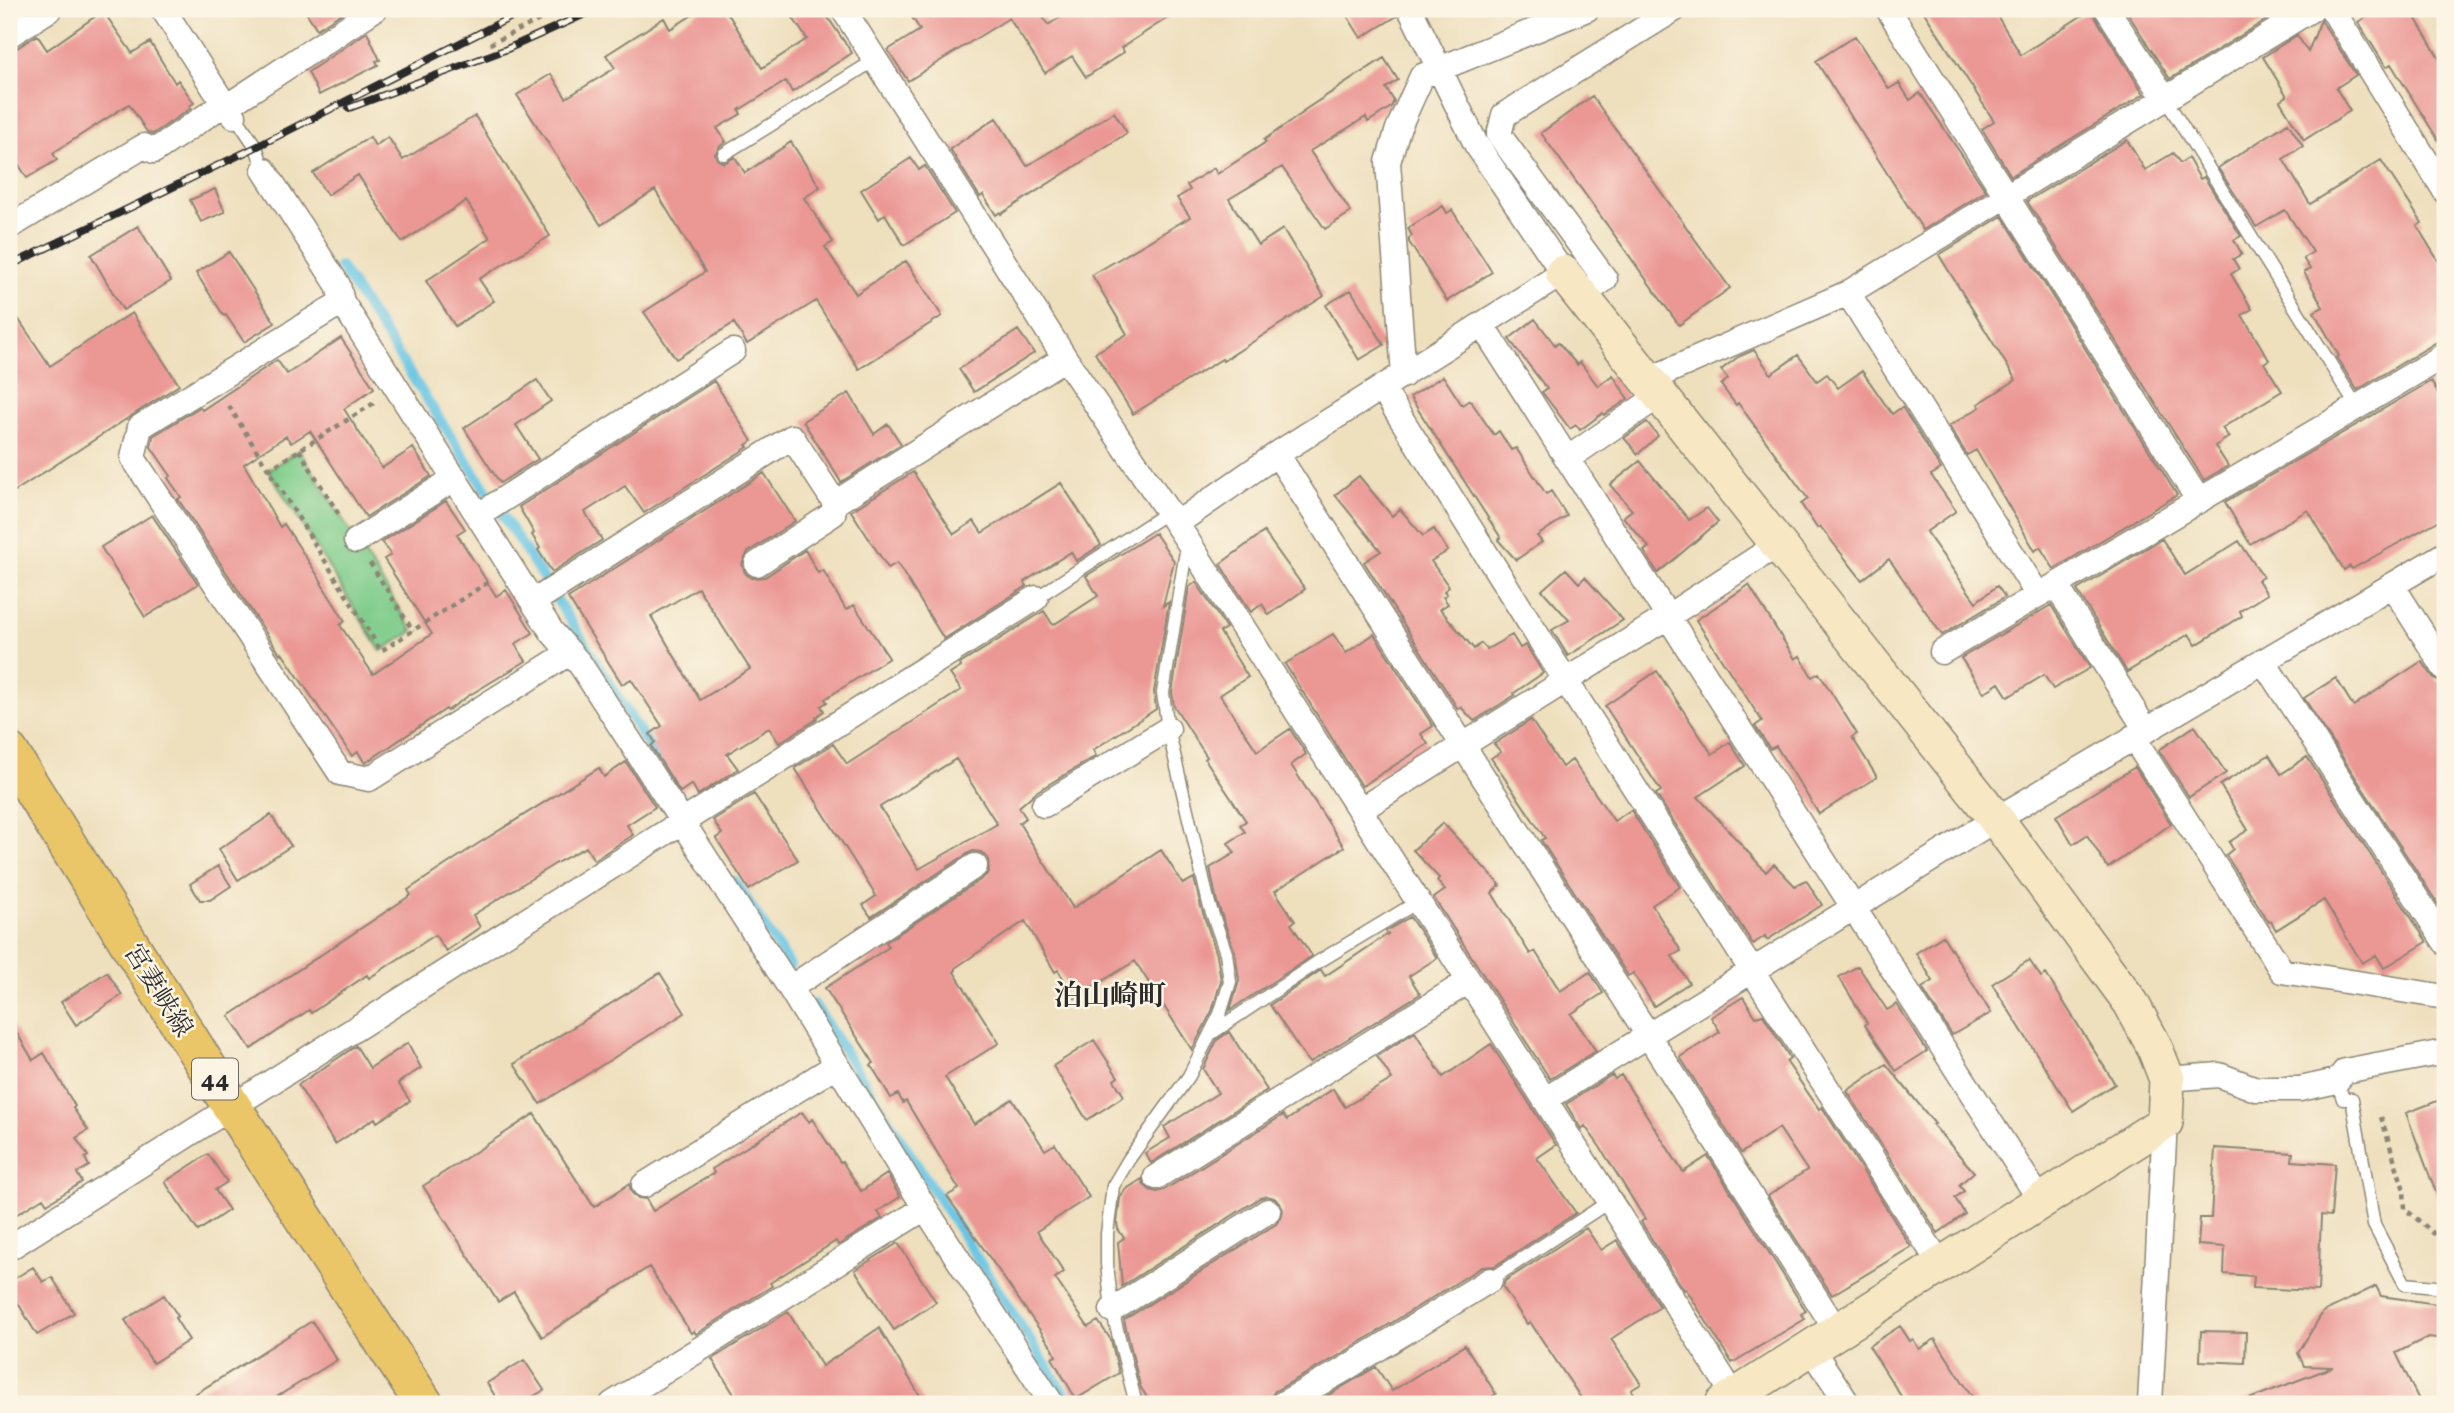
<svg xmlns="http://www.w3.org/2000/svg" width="2454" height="1413" font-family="Vollkorn,'Noto Serif JP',serif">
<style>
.green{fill:#7fcc8b;stroke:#557c5b;stroke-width:2}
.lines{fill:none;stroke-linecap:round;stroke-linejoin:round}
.stream{stroke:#66c5e5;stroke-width:10}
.building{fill:#eb9794;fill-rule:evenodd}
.lane-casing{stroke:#8c8574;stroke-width:15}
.street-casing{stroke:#8c8574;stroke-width:27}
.secondary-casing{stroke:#8c8574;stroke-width:38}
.primary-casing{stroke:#8c8574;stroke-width:41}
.path{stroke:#8c8574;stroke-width:4.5;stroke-dasharray:5 5;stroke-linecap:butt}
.lane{stroke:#fff;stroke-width:12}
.street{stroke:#fff;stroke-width:24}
.secondary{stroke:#f7e8c3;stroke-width:35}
.primary{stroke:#eac669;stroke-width:38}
.rail-casing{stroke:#2b2b2b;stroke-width:8}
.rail{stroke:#fcf5e5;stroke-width:5;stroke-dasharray:16;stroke-linecap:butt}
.labels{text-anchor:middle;stroke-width:5;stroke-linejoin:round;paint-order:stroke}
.shield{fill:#fcf5e5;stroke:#6a6863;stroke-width:2}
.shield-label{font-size:24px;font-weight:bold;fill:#2b2b2b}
.street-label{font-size:26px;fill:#2b2b2b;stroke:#fcf5e5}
.neighbourhood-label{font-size:28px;font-weight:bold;fill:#2b2b2b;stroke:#fcf5e5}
</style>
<rect width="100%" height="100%" fill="#fcf5e5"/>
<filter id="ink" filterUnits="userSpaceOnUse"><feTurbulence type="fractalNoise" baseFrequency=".0143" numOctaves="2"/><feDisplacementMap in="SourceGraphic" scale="14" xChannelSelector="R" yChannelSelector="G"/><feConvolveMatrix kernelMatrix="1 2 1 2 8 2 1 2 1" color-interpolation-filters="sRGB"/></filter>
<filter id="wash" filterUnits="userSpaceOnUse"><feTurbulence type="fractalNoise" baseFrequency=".00686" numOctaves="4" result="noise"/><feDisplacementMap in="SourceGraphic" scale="28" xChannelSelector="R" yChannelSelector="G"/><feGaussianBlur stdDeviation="1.57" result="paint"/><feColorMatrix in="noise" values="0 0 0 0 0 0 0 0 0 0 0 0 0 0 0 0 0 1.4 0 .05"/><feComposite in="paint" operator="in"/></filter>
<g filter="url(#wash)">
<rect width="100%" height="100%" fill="#eedfbd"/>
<path class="green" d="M299 450 413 631 381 651 268 470Z"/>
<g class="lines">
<path class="stream" d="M340 266 544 579 689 810
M735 881 790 966
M814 1004 1071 1404"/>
</g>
<g id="blocks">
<path class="building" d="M304 9H348L317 29Z
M702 9H725L762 68 807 39 787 9H822L852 53 792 92 786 81 739 110 741 114 717 128 726 142 719 147 715 154 717 159 724 163 735 157 745 173 791 142 820 187 804 198 833 242 825 247 856 294 906 261 942 316 859 369 816 301 747 344 734 323 676 359 644 312 705 272 655 190 601 225 517 95 551 74 566 98 615 68 606 55 664 18 670 29Z
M907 9H1038L1048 25 1074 9H1181L1121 48 1124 52 1086 77 1072 56 1045 73 1009 18 908 81 888 50 920 30Z
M1343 9H1395L1397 16 1361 38Z
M1922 9H1993L2021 55 2092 9 2095 17 2144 94 2011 176 1982 129 1994 121Z
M2125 9H2284L2170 79Z
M2379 9H2410L2445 68V151L2391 64 2386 67 2358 22Z
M103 11 132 53 150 42 175 83 178 80 194 103 189 106 191 108 153 134 147 132 129 104 53 153 57 160 27 178 9 149V50L17 48 37 35 47 50Z
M2321 20 2356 75 2336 88 2350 111 2304 140 2280 101 2287 96 2263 57 2297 35 2308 52Z
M367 32 380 60 376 61 378 65 319 95 308 72Z
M1855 36 1889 89 1899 83 1910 100 1920 93 1986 191 1923 230 1816 61Z
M1384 58 1398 80 1386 88 1394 101 1391 107 1368 122 1366 117 1310 151 1351 212 1325 229 1282 167 1229 199 1258 245 1283 229 1324 296 1223 361 1222 359 1133 414 1095 353 1127 334 1092 275 1190 217 1177 198 1190 190 1187 185 1214 168 1217 174 1266 142 1264 140 1304 112 1303 111Z
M1592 96 1730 288 1679 325 1541 133Z
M1114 112 1127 133 1001 214 1000 212 996 215 983 195 980 197 950 149 996 118 1027 166Z
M475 116 550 236 479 279 494 301 455 326 426 281 490 238 466 201 402 242 358 175 327 195 313 173 370 137 375 146 388 137 403 160Z
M2288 123 2303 146 2283 159 2310 204 2381 160 2422 223 2417 226 2445 272V340L2437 342 2357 390 2337 358 2339 356 2314 312 2323 307 2304 272 2310 269 2303 258 2313 252 2285 210 2256 227 2218 168Z
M2127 140 2145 170 2173 153 2180 163 2188 158 2200 179 2204 177 2241 236 2234 240 2242 254 2233 259 2239 269 2231 274 2252 309 2242 315 2269 360 2264 363 2282 391 2222 428 2229 437 2215 446 2228 466 2204 480 2027 201Z
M911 158 919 170 925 166 955 213 904 245 885 214 879 219 861 190Z
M215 189 225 212 201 222 190 200Z
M1443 206 1447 213 1452 210 1492 272 1447 301 1409 242V238L1412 236 1408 228Z
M2002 216 2177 495 2054 569 2040 547 2035 551 1976 450 1967 455 1949 426 1980 407 1978 404 2016 380 1939 255Z
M138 226 171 281 123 310 91 255Z
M229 252 275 323 244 342 226 315 224 316 196 273Z
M1351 290 1384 345 1359 360 1326 305Z
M9 305 50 366 132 313 179 385 9 495Z
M1535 319 1555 345 1558 342 1577 365 1580 362 1598 386 1613 375 1628 399 1604 415 1603 413 1580 430 1576 425 1570 429 1542 392 1547 389 1509 339Z
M1018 330 1034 353 974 392 959 369Z
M341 338 374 388 344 409 382 468 413 448 431 476 366 517 310 431 291 443 286 436 244 464 280 527 284 524 322 582 321 583 345 621 340 625 373 674 432 634 384 559 391 555 382 542 446 501 465 529 457 534 496 596 506 590 533 633 515 644 526 661 468 696 447 711 446 709 365 763 358 752 352 756 282 653 280 654 178 499 181 497 168 478 171 476 151 447 153 436 200 407 202 410 277 360 287 374Z
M1754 350 1771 374 1798 355 1817 381 1827 374 1838 388 1862 371 1892 414 1902 407 1941 469 1931 475 1956 511 1926 532 1976 602 1997 586 2005 597 1942 635 1889 559 1862 580 1820 526 1817 528 1801 504 1808 499 1738 403 1736 405 1721 385 1728 379 1721 370 1738 357Z
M1443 376 1462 405 1470 400 1494 435 1499 431 1511 450 1516 448 1546 494 1551 491 1567 516 1537 536 1542 542 1516 560 1498 540 1501 538 1410 397Z
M537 380 551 401 516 425 538 459 500 483 464 428Z
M714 381 752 441 746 445 748 447 644 513 625 486 585 512 602 540 552 572 538 550 540 548 532 535 534 533 519 507Z
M2431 381 2445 405V517L2352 569 2350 566 2344 570 2308 510 2250 544 2225 502Z
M849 393 874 434 888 424 901 444 841 482 803 421Z
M1647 422 1658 436 1638 454 1624 438Z
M1640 461 1689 520 1707 508 1718 522 1658 573 1644 551 1649 547 1623 517 1632 510 1610 485Z
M913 472 954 534 974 521 982 533 1061 483 1101 545 1076 561 1071 552 1024 582 1027 586 944 639 897 563 888 568 851 511Z
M764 473 795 521 748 552 742 564 745 573 751 578 765 577 805 550 818 573 823 570 846 610 854 605 889 658 825 699 827 702 821 706 824 711 816 717 817 719 779 743 769 728 727 754 738 769 698 795 692 784 680 792 651 746 655 742 650 734 662 726 631 679 622 684 568 598ZM698 588 750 669 700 700 651 616Z
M1359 476 1392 516 1400 509 1423 536 1434 529 1448 551 1431 561 1449 587 1444 591 1447 594 1443 597 1448 604 1440 609 1474 649 1481 643 1487 649 1512 635 1520 648 1526 645 1543 673 1514 693 1515 695 1474 721 1461 707 1458 709 1364 562 1381 551 1335 495Z
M152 515 198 584 145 617 101 547Z
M1264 532 1305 589 1269 615 1262 604 1251 612 1220 564Z
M1155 533 1174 561 1163 606 1169 602 1154 692 1156 709 1093 750 1096 756 1036 792 1019 807 1026 818 1019 823 1073 908 1161 850 1183 884 1194 878 1201 907 1217 955 1221 981 1212 1011 1192 1050 1135 961 1075 998 1058 970 1055 972 1025 921 955 968 956 970 954 972 999 1043 945 1077 974 1124 1012 1099 1045 1150 1055 1144 1089 1197 1037 1231 1064 1272 1055 1278 1088 1327 1098 1321 1111 1340 1119 1373 1076 1399 1052 1358 1056 1356 1053 1349 947 1196 959 1189 906 1101 903 1103 898 1094 891 1098 871 1065 874 1063 825 988 889 947 886 942 983 878 989 872 988 858 981 852 973 851 967 854 871 917 863 905 876 896 795 768 833 744 847 764 903 728 961 690 950 674 961 667 960 664 1044 611 1053 625 1098 596 1086 576ZM956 759 997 824 919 869 880 807Z
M2162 539 2185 575 2239 541 2263 577 2258 580 2267 594 2240 611 2242 616 2196 645 2189 634 2127 672 2077 590Z
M1566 569 1579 583 1585 577 1623 620 1568 656 1552 630 1569 620 1542 590Z
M1196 582 1226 628 1220 632 1248 677 1220 695 1257 751 1290 729 1306 754 1291 765 1344 847 1275 891 1295 921 1291 924 1312 956 1230 1010 1239 981 1235 952 1217 902 1210 868 1235 853 1228 843 1245 832 1240 825 1246 821 1205 759 1207 757 1174 706 1172 693 1189 587Z
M1749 585 1795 659 1800 656 1812 677 1819 673 1857 734 1852 737 1877 777 1819 814 1776 746 1770 749 1755 726 1762 721 1696 620Z
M2051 605 2090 668 2053 689 2044 675 2008 697 1999 683 1984 693 1961 658Z
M1333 634 1346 653 1374 634 1433 726 1421 734 1428 744 1362 786 1285 664Z
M2422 661 2433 677 2439 682 2445 684V915L2304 698 2336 678 2353 706Z
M1657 671 1712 754 1730 742 1745 766 1698 797 1766 872 1774 864 1795 886 1806 880 1822 905 1767 940 1765 936 1753 944 1656 794 1661 791 1605 706Z
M1531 720 1562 767 1572 760 1614 821 1631 810 1680 887 1652 905 1681 951 1672 956 1689 983 1654 1006 1633 973 1628 976 1541 840 1545 838 1491 758 1501 752 1494 744Z
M2195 726 2226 773 2189 797 2159 750Z
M2269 755 2281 774 2307 757 2427 942 2384 968 2376 955 2362 963 2324 900 2276 930 2271 921 2269 922 2226 855 2233 849 2229 842 2248 830 2220 785Z
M626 762 655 807 627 825 633 835 594 860 586 847 558 862 473 915 480 927 446 951 435 935 369 978 367 975 311 1013 309 1010 251 1049 229 1016 411 895 408 890 476 845 599 768 604 777Z
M2135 767 2171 824 2108 868 2087 835 2073 844 2056 816Z
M754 794 798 860 749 890 716 838 722 834 713 820Z
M271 815 291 846 238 880 219 849Z
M1443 823 1500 885 1492 893 1530 954 1535 951 1560 991 1590 972 1603 993 1571 1014 1596 1051 1550 1079 1434 898 1445 890 1437 881 1439 878 1413 850Z
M218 866 231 886 210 900H200L190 884Z
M1410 917 1437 958 1409 976 1420 994 1309 1063 1270 1005 1321 970 1325 976 1388 934 1386 931Z
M1943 936 1991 1013 1952 1035 1922 988 1933 981 1916 953Z
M2029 960 2041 977 2046 974 2115 1084 2073 1111 1992 984Z
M1858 966 1887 1010 1897 1004 1927 1051 1896 1071 1865 1025 1867 1023 1839 977Z
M107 972 122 995 76 1025 61 1002Z
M660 973 685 1013 540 1104 514 1064Z
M1743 997 1756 1017 1763 1015 1790 1058 1786 1061 1819 1109 1822 1107 1911 1247 1832 1295 1768 1196 1807 1170 1779 1128 1741 1153 1680 1057 1720 1032 1711 1017Z
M9 1020 33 1060 44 1053 75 1106 73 1108 88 1130 76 1138 88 1156 85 1158 89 1166 77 1173 82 1182 47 1204 43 1198 9 1219Z
M1229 1032 1267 1090 1151 1163 1145 1153 1170 1138 1164 1127 1218 1093 1203 1069 1217 1040Z
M1415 1032 1443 1077 1491 1044 1556 1145 1537 1158 1576 1213 1495 1266 1482 1267 1333 1359 1275 1391 1266 1404H1151L1140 1386 1124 1320 1276 1224 1281 1217 1283 1210 1280 1203 1274 1198 1267 1196 1260 1198 1122 1286 1118 1242 1124 1238 1118 1229 1117 1223 1120 1198 1125 1190 1142 1179 1144 1185 1150 1190 1157 1192 1164 1190 1283 1115 1287 1120 1333 1089 1345 1107 1392 1079 1377 1056Z
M1094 1040 1118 1077 1114 1080 1124 1096 1087 1120 1053 1066Z
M408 1043 421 1068 398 1083 410 1101 377 1122 375 1118 335 1144 298 1085 356 1046 370 1068Z
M1886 1064 1935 1124 1933 1125 1974 1172 1959 1185 1964 1191 1955 1198 1965 1214 1938 1233 1847 1091Z
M1612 1075 1615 1079 1621 1075 1683 1172 1708 1156 1806 1311 1801 1314 1805 1319 1732 1363 1686 1289 1684 1290 1641 1222 1645 1219 1600 1147 1585 1126 1581 1129 1566 1104Z
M2445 1098V1210L2443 1211 2406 1113Z
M802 1112 809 1122 812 1119 840 1162 842 1161 861 1191 887 1174 900 1197 880 1210 878 1212 882 1218 838 1245 836 1241 770 1283 772 1286 696 1334 694 1331 691 1333 649 1267 542 1337 514 1292 498 1302 423 1186 534 1114 594 1207 629 1184 632 1193 638 1198 646 1199 653 1211 714 1173 712 1169Z
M2215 1148 2293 1153 2292 1161 2335 1164 2331 1216 2321 1215 2318 1291 2253 1288 2254 1276 2224 1274 2225 1247 2198 1245 2200 1218H2211Z
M208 1154 227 1182 215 1190 229 1210 198 1231 165 1182Z
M1586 1228 1601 1250 1617 1240 1660 1307 1611 1339 1641 1384 1631 1390 1634 1395 1620 1404H1585L1530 1322 1527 1324 1503 1287 1505 1281Z
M898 1243 936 1302 894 1330 855 1270Z
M33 1267 43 1282 52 1277 74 1313 37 1335 9 1288V1282Z
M2376 1286 2381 1296 2445 1305V1339L2428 1337 2396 1353 2421 1404H2242L2241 1402 2333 1367 2304 1366 2298 1353 2323 1312Z
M164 1295 178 1316 175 1318 189 1340 153 1363 125 1320Z
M788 1312 822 1366 879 1328 925 1404H740L712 1359Z
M312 1321 337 1360 265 1404H179Z
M1900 1326 1910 1341 1913 1339 1919 1349 1935 1339 1977 1404H1906L1869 1346Z
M2201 1331 2246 1332 2245 1363 2200 1361Z
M1465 1345 1496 1394 1481 1404H1332L1327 1396 1376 1367 1392 1391Z
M524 1360 544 1390 521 1404H500L487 1383Z"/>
</g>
</g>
<g filter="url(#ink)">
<use href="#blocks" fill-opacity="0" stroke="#8c8574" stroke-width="2"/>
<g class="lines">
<defs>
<path id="lane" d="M2166 100 2357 407
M238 120 256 147 264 170
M724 154 875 60
M1036 598 1168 512
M1212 1033 1318 962 1419 901
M2337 1081 2343 1099H2352L2374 1225 2405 1284 2445 1288
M1490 1280 1610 1201
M1136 1404 1112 1310 1107 1264V1234L1113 1186 1129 1159 1189 1076 1220 1014 1230 982 1226 953 1209 904 1168 729 1163 693 1187 545"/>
<path id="street" d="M163 9 226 107 234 116
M843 9 1065 358 1187 540 1735 1397
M1888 9 2199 501
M2107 9 2166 100
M2332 9 2445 191
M9 35 50 9
M226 107 375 9
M264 170 338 285 342 302 552 632 580 664 790 988 925 1208 1052 1404
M9 227 144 146 154 151 224 104
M1848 293 2038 595 2056 585
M1582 296 1605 279 1499 135 1504 115 1675 9
M342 302 140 427 133 458 340 773 369 779 569 653
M1482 325 2040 1200
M1404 375 1388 162 1398 129 1422 76 1587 9
M1648 380 1848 293 2312 9
M1382 388 1566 681 1940 1264
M1277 454 1837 1331
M1567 459 1660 395
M835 503 1065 358
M479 515 733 351
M1176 524 1277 454 1563 273 1476 144 1410 9
M356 541 455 478
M2392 585 2445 669
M533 602 792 437 835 503 833 514 757 564
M1942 652 2038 595
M2263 661 2445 942
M2146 730 2056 585 2445 355
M2133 737 2282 971 2445 997
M1044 805 1168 729
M1360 810 1667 617 1777 545
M790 988 975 866
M2167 1079 2219 1075 2256 1089H2300L2337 1081 2345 1071 2445 1052
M1546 1099 1996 819 2445 554
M1156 1177 1469 981
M644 1185 837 1065
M9 1248 1036 598
M1112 1310 1268 1211
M1811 1348 1848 1404
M612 1404 925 1208
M1282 1404 1340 1372 1490 1280
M2150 1404 2165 1122"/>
<path id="secondary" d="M1563 273 1996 819 2131 1003 2154 1046 2167 1079 2165 1122 1723 1404"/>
<path id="primary" d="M9 752 232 1107 424 1404"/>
</defs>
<use href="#lane" class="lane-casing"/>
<use href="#street" class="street-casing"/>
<use href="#secondary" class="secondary-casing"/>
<use href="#primary" class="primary-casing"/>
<path class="path" d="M490 44 562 9
M229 406 381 651 490 581
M299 450 341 518
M268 470 374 403
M370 563 413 631
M2381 1117 2404 1190 2405 1209 2437 1236 2445 1239"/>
<use href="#lane" class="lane"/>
<use href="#street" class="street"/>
<use href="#secondary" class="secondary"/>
<use href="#primary" class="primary"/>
<defs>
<path id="rail" d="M349 108 507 49 596 9
M9 266 256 147 527 9"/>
</defs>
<use href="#rail" class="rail-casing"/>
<use href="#rail" class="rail"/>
</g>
</g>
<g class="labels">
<rect class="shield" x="192" y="1058.5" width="46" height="41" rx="5"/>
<g class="shield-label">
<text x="215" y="1087">44</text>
</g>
<g class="street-label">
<text transform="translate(159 990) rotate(58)" y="9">宮妻峡線</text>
</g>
<g class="neighbourhood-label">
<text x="1110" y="1005">泊山崎町</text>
</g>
</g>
<rect width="2454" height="1413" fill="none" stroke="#fcf5e5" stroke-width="35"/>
</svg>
